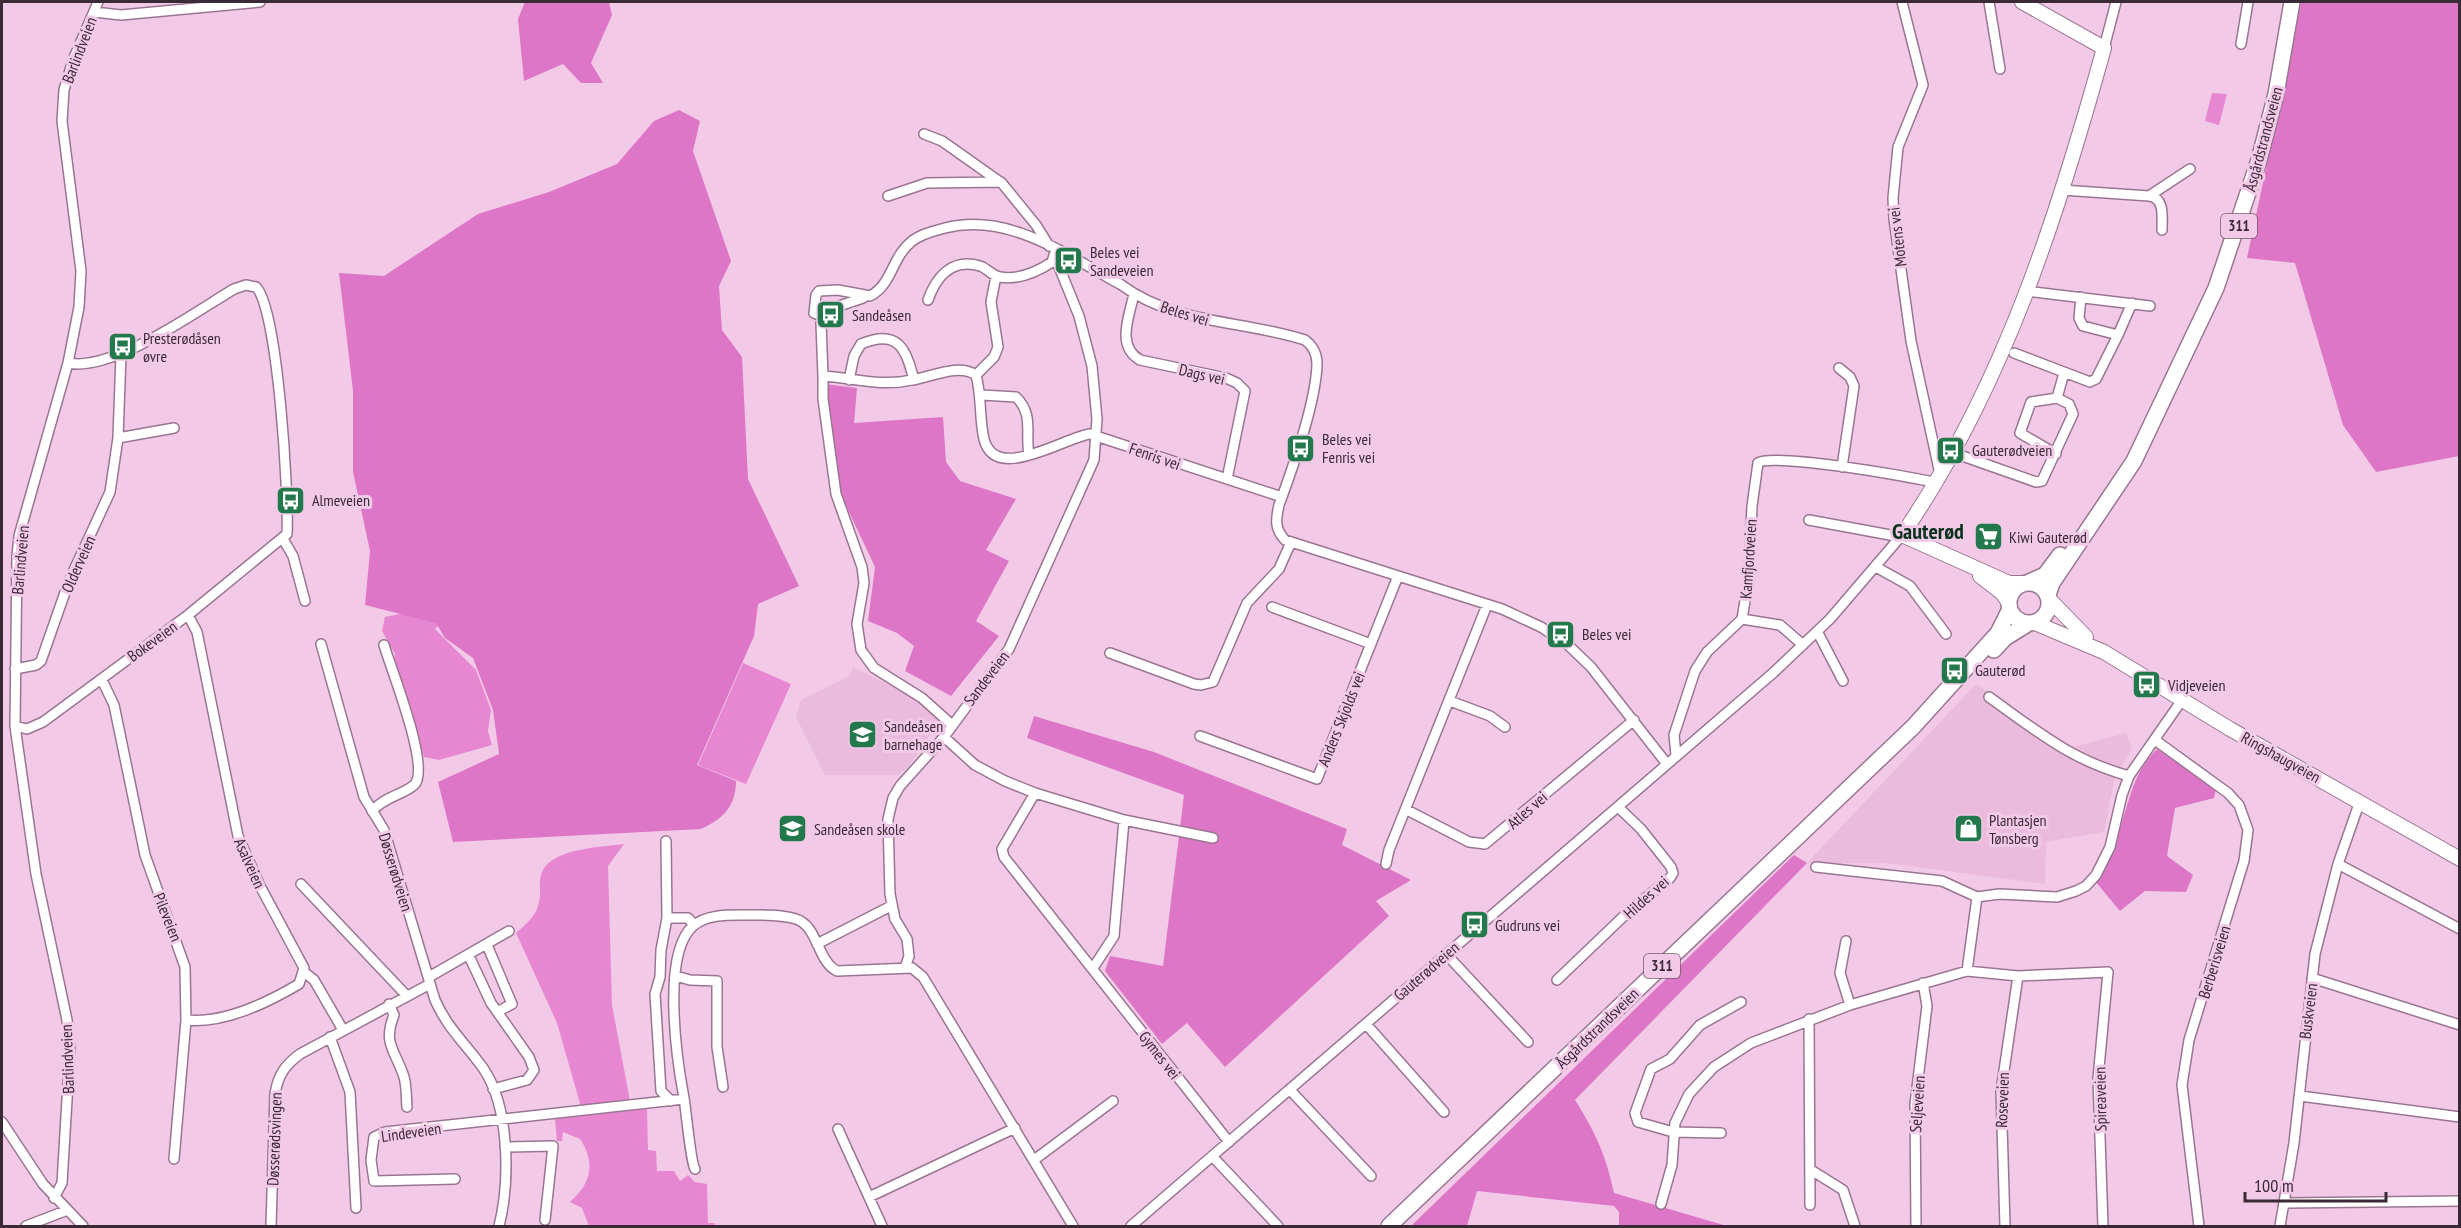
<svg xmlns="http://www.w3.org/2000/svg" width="2461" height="1228" font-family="'PT Sans Narrow',sans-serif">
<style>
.built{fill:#eabbdd}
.green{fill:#e787d2}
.forest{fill:#de76c7}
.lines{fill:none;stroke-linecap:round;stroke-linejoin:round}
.street-casing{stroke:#9a7591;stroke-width:12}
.secondary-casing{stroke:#9a7591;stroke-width:16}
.primary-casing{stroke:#9a7591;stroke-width:18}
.street{stroke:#fff;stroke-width:9}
.secondary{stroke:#fff;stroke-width:14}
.primary{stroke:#fff;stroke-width:15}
.labels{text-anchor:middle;stroke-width:6;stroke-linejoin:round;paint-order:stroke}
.shield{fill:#f2cae7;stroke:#715a6b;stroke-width:1.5}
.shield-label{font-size:15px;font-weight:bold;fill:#3a2a36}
.street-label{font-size:16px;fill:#3a2a36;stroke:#f2cae7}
.poi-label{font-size:16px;fill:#3a2a36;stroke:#f2cae7;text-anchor:start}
.district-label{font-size:22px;font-weight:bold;fill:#08321c;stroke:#f2cae7}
</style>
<rect width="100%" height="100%" fill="#f2cae7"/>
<path class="built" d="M853 667 915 698 940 721 908 767 898 775H825L796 717 801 700 849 676Z
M1976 684 2073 747 2126 733 2132 749 2115 777 2104 832 2046 842 2045 884 1886 863H1807Z"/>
<path class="green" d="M2212 93 2227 94 2219 125 2205 121Z
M409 612 443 621 435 629 476 670 491 710 488 731 492 745 439 760 424 757 410 710 393 672 395 654 382 631 385 617Z
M743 663 791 684 746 784 698 765Z
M624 844 608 866 612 1005 630 1101 581 1107 557 1023 516 933C529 922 539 913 540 895 540 887 539 879 542 872 552 848 602 847 624 844Z
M647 1109 648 1150 656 1151 657 1171H674L680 1181 688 1175 695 1182 707 1184 708 1223H715V1226H589L582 1208 570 1202C591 1184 596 1163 580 1139L563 1132 562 1141H557L555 1119Z"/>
<path class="forest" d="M525 2H609L612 15 591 63 603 83H581L563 64 524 81 518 19Z
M2301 2H2459V456L2376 472 2343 425 2295 263 2247 258Z
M679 110 700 121 693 151 731 261 719 286 722 330 742 357 748 479 799 586 758 604 754 636 697 765 736 781C736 806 723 819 701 829L453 842 438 782 499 754 493 710 473 658 445 638 436 623 365 605 370 551 353 472V391L339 273 384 276 478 214 549 192 617 164 654 121Z
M825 384 857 388 854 423 943 417 946 462 960 481 1016 499 986 550 1009 561 976 621 999 636 951 696 905 671 914 646 897 633 868 621 875 567 841 495Z
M1034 716 1154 752 1347 829 1342 845 1411 880 1376 901 1389 916 1225 1067 1187 1023 1162 1044 1105 971 1110 956 1163 966 1184 795 1027 738Z
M2157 749 2216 789 2214 798 2175 808 2167 856 2193 875 2186 892 2145 891 2120 911 2095 881C2102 866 2110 852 2116 838 2130 805 2130 776 2157 749Z
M1794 855 1807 863 1575 1100C1596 1133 1606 1156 1614 1193L1727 1226H1619V1212L1614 1206 1477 1191 1467 1226H1411Z"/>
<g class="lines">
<defs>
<path id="street" d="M1902 2 1923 85 1898 147 1893 198 1894 219 1911 341 1940 474
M1989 2 2000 69
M94 12 121 15 260 2
M2241 44 2248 2
M2104 48 2116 2
M924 134 942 141 1000 182
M2062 190 2149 196 2190 169
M888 196 927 183 1001 182 1036 225 1049 246
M2149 196C2165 198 2162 216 2162 230
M2026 291 2150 306
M1134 294C1129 317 1116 346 1140 360L1226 378 1237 383 1245 391 1227 479
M2081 297 2079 318 2083 326 2118 335 2132 303
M928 300C936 277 952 258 980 266 987 268 992 276 1000 277 1018 280 1037 272 1052 262L1055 252
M825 317 814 313 816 295 819 291 838 290 870 296C892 285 892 257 911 242 920 234 934 231 945 228 1009 212 1066 255 1120 284 1175 325 1243 320 1305 340 1313 346 1317 354 1317 364 1316 401 1292 470 1279 505 1276 519 1274 528 1285 540L1502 609 1541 627 1567 644 1591 667 1667 764
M2014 353 2090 382 2096 379 2118 335
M1839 368 1850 377 1854 386 1842 467
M976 375 994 357 998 347 991 302 996 276
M823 376 821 323 836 307 863 298
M849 380 854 356 861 344C899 328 906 350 914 380
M982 395 1016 397C1034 414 1025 433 1029 455
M118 438 174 428
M1954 453 2036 482 2042 481 2073 414 2069 404 2057 398
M2056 454 2020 433 2031 402 2057 398 2064 373
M1809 520 1901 537
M283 539 293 556 305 601
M1876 567 1910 586 1946 634
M1272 607 1371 644
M1742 619 1780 625 1803 645
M1817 631 1843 681
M321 644 364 797 384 830 435 1000C448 1029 465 1043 483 1068 510 1107 510 1182 499 1226
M1110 653 1194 684 1201 685 1213 682 1247 603 1279 569 1291 542
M15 669 36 665 41 661 69 581 110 492 118 438 121 354
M102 680 114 705 145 855 185 967 186 1020 174 1159
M1989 697C2038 732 2071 760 2129 776
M1450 701 1490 716 1505 727
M951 724 922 698 874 668 861 650 857 624 864 583 862 567 836 494 823 399V376C853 378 881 387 912 380 931 377 959 363 976 375 982 397 979 418 984 439 995 484 1065 437 1090 434L1282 497
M15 726 27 729 43 722 188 615 287 534C289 497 278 308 256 287L246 285 234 289C195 312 113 372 68 363
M1200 736 1317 779 1398 576
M944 737 975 765 1005 781 1035 793
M2155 740 2228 793 2239 805 2248 830 2244 861 2189 1040 2182 1085 2199 1226
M1676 755 1674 735 1695 671 1707 652 1742 619 1749 576 1752 506 1758 463C1769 452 1914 477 1937 483
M1407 810 1469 842 1485 844 1634 720
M372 811C385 796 406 794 415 784 430 766 391 669 384 645
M1213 838 1124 820 1035 793 1002 849 1004 857 1229 1142
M666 841 667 918
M1386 864 1389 850 1487 605
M2338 864 2460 929
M1816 867 1942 881 1977 897 1999 894 2057 897 2076 891 2086 886 2096 875 2110 847 2122 795 2129 776 2182 700
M301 884 406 995
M1846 941 1840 973 1850 1005
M817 944 891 906
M487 945 512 1004 497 1012
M1447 955 1528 1042
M469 956 491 1003 529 1057 534 1070 527 1080 493 1089
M905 968 909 956 907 939 895 919 890 894 888 819 893 798 900 786 944 737 1009 649 1094 460 1097 419 1092 366 1079 316 1055 257
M1093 968 1114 936 1124 820
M1967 971 1977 897
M304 972 314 980 343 1030
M676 976 690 980 717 981V1047L723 1087
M429 977 509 931
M2312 978 2460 1025
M1557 980 1626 914 1670 878 1673 873 1671 867 1641 829 1618 807
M389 1004 394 1015C383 1043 394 1049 403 1074 407 1084 406 1096 407 1107
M1809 1019 1810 1205
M186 1020C223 1024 267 1003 299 984L304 968 259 884 238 836 197 632 188 615
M1366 1024 1444 1112
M330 1037 350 1092 356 1208
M1290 1090 1371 1176
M2300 1096 2460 1117
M671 1101 661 1091 655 994 660 977 661 950 667 918H688L694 925
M2 1122 43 1184 83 1226
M838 1129 882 1226
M1721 1133 1673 1132 1638 1122 1635 1113 1651 1069 1670 1059 1700 1025 1741 1002
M505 1147 553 1146 545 1220
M1212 1156 1278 1226
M1034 1160 1113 1101
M695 1169C691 1164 686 1110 684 1098 677 1061 661 954 693 926 706 915 725 915 741 915 758 915 779 914 796 919 818 926 817 961 837 971L912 968 923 977 1073 1226
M1811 1170 1843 1190 1855 1226
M455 1179 374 1181 371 1160 374 1137 385 1132 684 1099
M869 1197 1015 1128
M54 1198 62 1183 70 1050 67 1020 36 874 15 726 17 556 19 536 68 363 79 307 81 271 62 121 64 90 73 60 98 2
M2284 1203 2460 1201
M1661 1204 1672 1165 1675 1123 1689 1094 1714 1067 1751 1043 1850 1005 1967 971 2018 976 2108 972 2098 1078 2103 1226
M26 1226 65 1211
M271 1226 275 1094C278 1075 285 1065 300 1054L430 984
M1131 1226 1773 673 1830 619 1902 535
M1916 1226 1915 1104 1927 1006 1923 983
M2005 1226 2001 1091 2018 976
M2280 1226 2294 1143 2315 954 2338 864 2360 801"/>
<path id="secondary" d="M2022 2 2104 48C2057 218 2003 388 1902 535L2009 583H2023
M1980 576 2002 593 2009 603
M2050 600 2086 637
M2035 623 2104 652 2230 729 2460 859"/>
<path id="primary" d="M2029 582 2045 575 2060 555
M2009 603a20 20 0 1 1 40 0a20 20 0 1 1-40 0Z
M2048 595 2052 583 2134 461 2216 288 2259 160 2276 94 2292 2
M1994 650 2005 638 2029 623
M1389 1226 1913 727 1998 633 2010 609"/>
</defs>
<use href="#street" class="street-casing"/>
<use href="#secondary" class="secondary-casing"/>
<use href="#primary" class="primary-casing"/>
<use href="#street" class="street"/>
<use href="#secondary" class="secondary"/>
<use href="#primary" class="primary"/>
</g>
<defs>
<symbol id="bus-square" viewBox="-11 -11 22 22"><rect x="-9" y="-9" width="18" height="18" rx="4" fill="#24794c" stroke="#f2cae7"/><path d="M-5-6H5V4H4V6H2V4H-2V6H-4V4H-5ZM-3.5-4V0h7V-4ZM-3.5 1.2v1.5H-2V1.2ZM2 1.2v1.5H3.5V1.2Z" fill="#fff"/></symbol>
<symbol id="supermarket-square" viewBox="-11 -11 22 22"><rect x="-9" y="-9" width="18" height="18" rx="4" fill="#24794c" stroke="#f2cae7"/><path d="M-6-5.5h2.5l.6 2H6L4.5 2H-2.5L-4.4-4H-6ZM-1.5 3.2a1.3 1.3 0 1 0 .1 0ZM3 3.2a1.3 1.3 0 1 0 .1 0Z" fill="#fff"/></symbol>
<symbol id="school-square" viewBox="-11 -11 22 22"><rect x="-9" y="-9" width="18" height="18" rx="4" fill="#24794c" stroke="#f2cae7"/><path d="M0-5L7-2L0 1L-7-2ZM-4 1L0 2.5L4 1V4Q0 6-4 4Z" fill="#fff"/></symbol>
<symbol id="shop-square" viewBox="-11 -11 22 22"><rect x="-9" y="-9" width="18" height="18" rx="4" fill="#24794c" stroke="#f2cae7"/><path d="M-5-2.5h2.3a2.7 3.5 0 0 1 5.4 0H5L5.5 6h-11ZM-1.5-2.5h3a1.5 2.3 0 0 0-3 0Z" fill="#fff"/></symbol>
</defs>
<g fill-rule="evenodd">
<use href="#bus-square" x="1052" y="244" width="33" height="33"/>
<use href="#bus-square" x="814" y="298" width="33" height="33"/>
<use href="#bus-square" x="106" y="330" width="33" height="33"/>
<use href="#bus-square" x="1284" y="432" width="33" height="33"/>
<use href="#bus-square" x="1934" y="434" width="33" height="33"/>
<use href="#bus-square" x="274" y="484" width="33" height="33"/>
<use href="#supermarket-square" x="1972" y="520" width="33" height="33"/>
<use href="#bus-square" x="1544" y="618" width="33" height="33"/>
<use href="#bus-square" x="1938" y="654" width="33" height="33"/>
<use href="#bus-square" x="2130" y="668" width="33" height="33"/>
<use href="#school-square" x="846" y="718" width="33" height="33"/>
<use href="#school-square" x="776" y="812" width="33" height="33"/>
<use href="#shop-square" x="1952" y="812" width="33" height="33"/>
<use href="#bus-square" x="1458" y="908" width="33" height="33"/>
</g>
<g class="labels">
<g class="shield">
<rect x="2221" y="214" width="36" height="24" rx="4.5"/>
<rect x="1644" y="954" width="36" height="24" rx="4.5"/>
</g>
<g class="shield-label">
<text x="2239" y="231">311</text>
<text x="1662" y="971">311</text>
</g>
<g class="street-label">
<text transform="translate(79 50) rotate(-69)" y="6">Barlindveien</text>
<text transform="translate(2263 139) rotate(-75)" y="6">Åsgårdstrandsveien</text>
<text transform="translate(1897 237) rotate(-97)" y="6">Motens vei</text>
<text transform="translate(1185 313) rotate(17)" y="6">Beles vei</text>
<text transform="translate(1202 374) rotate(13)" y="6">Dags vei</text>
<text transform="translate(1155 456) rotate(19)" y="6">Fenris vei</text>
<text transform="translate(1748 559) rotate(-86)" y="6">Kamfjordveien</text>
<text transform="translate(20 560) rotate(-85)" y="6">Barlindveien</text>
<text transform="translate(78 564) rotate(-66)" y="6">Olderveien</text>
<text transform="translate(152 641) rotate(-36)" y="6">Bokeveien</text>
<text transform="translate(986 678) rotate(-53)" y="6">Sandeveien</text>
<text transform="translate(1341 719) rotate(-68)" y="6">Anders Skjolds vei</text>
<text transform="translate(2281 757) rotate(29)" y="6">Ringshaugveien</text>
<text transform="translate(1527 810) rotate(-41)" y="6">Atles vei</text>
<text transform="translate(250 863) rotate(66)" y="6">Asalveien</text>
<text transform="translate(396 872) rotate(73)" y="6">Døsserødveien</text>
<text transform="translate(1646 897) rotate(-42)" y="6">Hildes vei</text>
<text transform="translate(168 917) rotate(68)" y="6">Pileveien</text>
<text transform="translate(2214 962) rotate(-73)" y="6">Berberisveien</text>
<text transform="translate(1426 971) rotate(-41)" y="6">Gauterødveien</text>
<text transform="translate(2308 1011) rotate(-83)" y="6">Buskveien</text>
<text transform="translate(1597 1028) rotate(-44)" y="6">Åsgårdstrandsveien</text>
<text transform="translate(1160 1055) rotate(52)" y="6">Gymes vei</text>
<text transform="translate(67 1059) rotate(-92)" y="6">Barlindveien</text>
<text transform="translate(2100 1099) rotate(-91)" y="6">Spireaveien</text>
<text transform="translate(2002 1100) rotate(-88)" y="6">Roseveien</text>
<text transform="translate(1917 1104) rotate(-86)" y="6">Seljeveien</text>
<text transform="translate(411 1132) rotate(-8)" y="6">Lindeveien</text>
<text transform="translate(274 1139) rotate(-88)" y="6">Døsserødsvingen</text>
</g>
<g class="poi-label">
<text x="1090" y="258">Beles vei<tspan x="1090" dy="18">Sandeveien</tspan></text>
<text x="852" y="321">Sandeåsen</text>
<text x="143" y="344">Presterødåsen<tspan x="143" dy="18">øvre</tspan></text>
<text x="1322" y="445">Beles vei<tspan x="1322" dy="18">Fenris vei</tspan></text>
<text x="1972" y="456">Gauterødveien</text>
<text x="312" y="506">Almeveien</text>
<text x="2009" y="543">Kiwi Gauterød</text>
<text x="1582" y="640">Beles vei</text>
<text x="1975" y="676">Gauterød</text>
<text x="2168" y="691">Vidjeveien</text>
<text x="884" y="732">Sandeåsen<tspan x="884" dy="18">barnehage</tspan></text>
<text x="1989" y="826">Plantasjen<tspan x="1989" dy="18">Tønsberg</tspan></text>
<text x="814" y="835">Sandeåsen skole</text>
<text x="1495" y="931">Gudruns vei</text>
</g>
<g class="district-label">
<text x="1928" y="539">Gauterød</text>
</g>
</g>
<rect width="2461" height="1228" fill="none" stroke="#3a2a36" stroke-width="6"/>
<path d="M2245 1192v9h141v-9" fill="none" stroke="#3a2a36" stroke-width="3"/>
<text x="2254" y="1192" font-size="18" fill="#3a2a36" stroke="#f2cae7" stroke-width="4.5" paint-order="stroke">100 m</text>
</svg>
